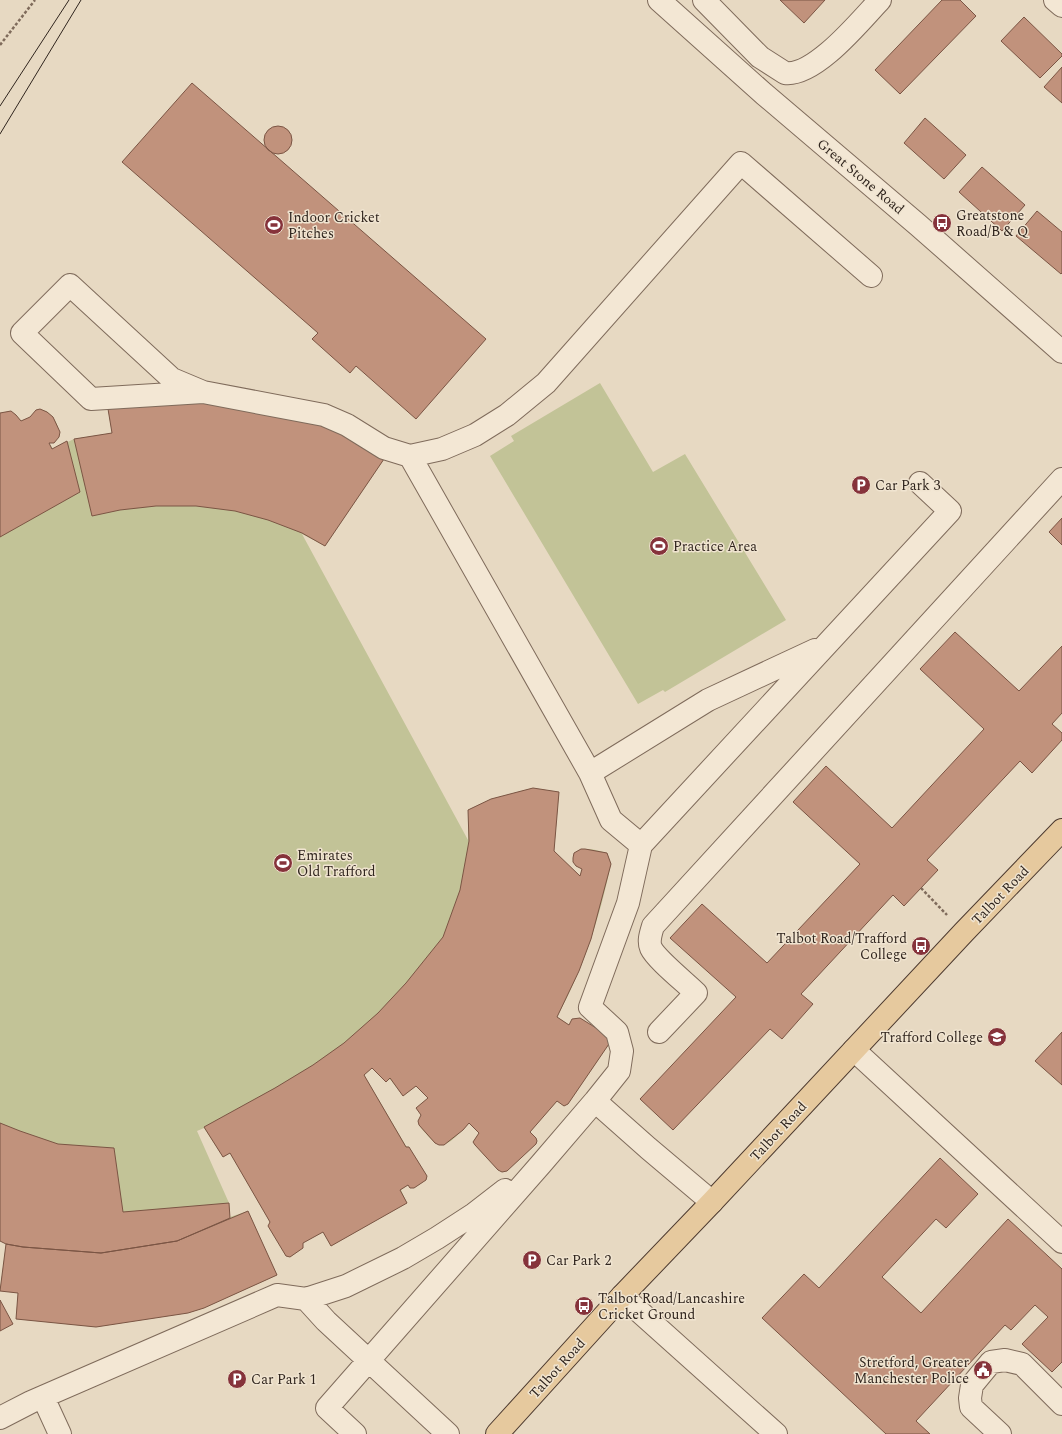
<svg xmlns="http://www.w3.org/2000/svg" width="1062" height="1434" font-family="Spectral,serif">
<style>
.green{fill:#c2c397}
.building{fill:#c1927c;stroke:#7b5544}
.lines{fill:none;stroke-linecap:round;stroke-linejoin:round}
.minor-casing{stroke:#7f6b5b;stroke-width:24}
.major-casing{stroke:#4d3a2f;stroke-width:24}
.path{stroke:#7f6b5b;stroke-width:2.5;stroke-dasharray:3 2;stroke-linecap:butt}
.minor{stroke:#f3e7d4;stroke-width:22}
.major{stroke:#e6c99e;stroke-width:22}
.tram{stroke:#30251e;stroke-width:1}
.labels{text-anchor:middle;stroke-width:3;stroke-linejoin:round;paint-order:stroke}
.street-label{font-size:14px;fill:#30251e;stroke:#f0e4d0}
.poi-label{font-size:14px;fill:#30251e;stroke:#f0e4d0;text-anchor:start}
</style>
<rect width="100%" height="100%" fill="#e7d9c2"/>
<path class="green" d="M600 383 653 472 685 454 786 620 665 692 663 690 638 704 490 456 514 441 511 436Z
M40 409C42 410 44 410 46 411 57 417 67 441 49 443L53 449 74 439 112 433 108 409 384 459 325 546 302 534 468 840V810L491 799 533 788 559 792 554 851 580 876 582 869 576 866 574 853C585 846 595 850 607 853L611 864C600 917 583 970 557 1017L569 1025 572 1019 580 1018 611 1041 568 1104 564 1106 557 1101 530 1132 537 1141 536 1144 507 1171 502 1172 498 1170 475 1145 473 1142 479 1133 469 1123C464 1129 448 1147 440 1145 435 1144 432 1140 428 1136 424 1131 419 1127 418 1121L421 1115 416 1108 428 1098 416 1086 403 1096 390 1079 386 1082 372 1068 364 1075 406 1146 409 1147 427 1176 426 1180 414 1188H410L408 1185 401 1190 407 1203 331 1246 323 1232 303 1243V1248L290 1257 286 1256 268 1226 270 1222 230 1153 223 1157 204 1128 197 1131 229 1203 230 1217 248 1211 277 1275 204 1308 188 1313 96 1327 16 1319 18 1293 0 1291 6 1244 0 1241V413L11 411 16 415 21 421 30 417 36 410Z"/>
<path class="building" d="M780 0H825L804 23Z
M942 0H960L976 16 900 94 875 70Z
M1024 17 1062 54V56L1040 78 1001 41Z
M1062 67V103L1044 87Z
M192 83 486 339 416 419 356 366 350 373 312 339 318 333 122 162Z
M925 118 966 155 944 179 904 143Z
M264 140a14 14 0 1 1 28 0a14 14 0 1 1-28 0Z
M982 167 1025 205 1002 231 959 192Z
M1037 211 1062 232V273L1061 274 1016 236Z
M180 400 270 410 310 421 350 437 384 459 325 546 302 533 268 520 235 511 196 506H156L120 510 92 516 74 439 112 433 108 409Z
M40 409 47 412 53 417 60 432 59 437 54 443H49L52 449 67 441 80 492 0 537V413L11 411 16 415 21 421 30 417 36 410Z
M1062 518V545L1049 532Z
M955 632 1019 691 1062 646V713L1052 724 1062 733V740L1032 773 1020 761 927 860 938 870 904 906 893 895 801 994 813 1004 782 1039 770 1029 673 1130 640 1099 736 997 670 938 702 904 767 963 860 864 793 802 826 766 892 828 984 729 920 669Z
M533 788 559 792 554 851 580 876 582 869 576 866 573 862V858L574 853 581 849H585L607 853 611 864 591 939 579 971 557 1017 569 1025 572 1019 580 1018 609 1036 611 1041 568 1104 564 1106 557 1101 530 1132 536 1138 537 1141 536 1144 507 1171 502 1172 498 1170 475 1145 473 1142 479 1133 469 1123 463 1130 444 1145H439L435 1143 419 1125 418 1121 421 1115 416 1108 428 1098 416 1086 403 1096 390 1078 386 1082 372 1068 364 1075 406 1147H409L427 1176 426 1180 414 1188H410L408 1185 400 1190 407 1203 331 1246 323 1232 303 1243V1248L290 1257 286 1256 268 1226 270 1222 230 1153 223 1157 204 1127 275 1088 313 1065 344 1043 378 1013 406 983 443 937 460 890 469 841 468 810 491 799Z
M1062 1032V1085L1035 1061Z
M0 1123 20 1131 58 1144 114 1148 123 1212 229 1203 230 1218 177 1241 101 1253 23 1247 6 1244 0 1241Z
M940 1158 978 1194 946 1228 936 1219 882 1277 921 1313 1008 1219 1062 1269V1362L1052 1372 1022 1344 1048 1317 1035 1305 1011 1330 1005 1325 916 1421 930 1434H886L762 1318 804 1274 819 1288Z
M248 1211 277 1275 204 1308 188 1313 96 1327 16 1319 18 1293 0 1291 6 1244 23 1247 101 1253 177 1241Z
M0 1300 13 1324 0 1331Z"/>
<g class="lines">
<defs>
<path id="minor" d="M659 0 764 94 918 225 1062 352
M704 0 760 57 785 73C815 77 861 20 880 0
M1055 0 1062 6
M203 392 91 399 22 333 70 285 172 379 203 392 324 415 347 425 384 448 410 456 442 449 475 435 507 415 546 383 741 163 871 276
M590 773 708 700 815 650
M641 845 950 511 920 483
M659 1032 696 993C686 983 656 959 651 948 648 941 651 933 653 926L1062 479
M854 1050 1062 1242
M595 1101 648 1148 712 1202
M622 1296 776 1434
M306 1299 326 1321 448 1434
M43 1397 60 1434
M0 1418 31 1402 277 1295 306 1299 346 1286 403 1258 437 1238 474 1214 505 1190
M355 1434 327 1408 541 1164 595 1101 619 1071 622 1051 617 1032 590 1007 628 903 641 845 611 820 590 773 410 456
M1000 1434 971 1407 970 1398 972 1385 991 1362 1005 1360 1022 1364 1062 1404"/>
<path id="major" d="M497 1434 622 1296 712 1202 964 932 1062 830"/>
</defs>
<use href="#minor" class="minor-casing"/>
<use href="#major" class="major-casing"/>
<path class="path" d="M0 45 35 0
M921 888 947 915"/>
<use href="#minor" class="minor"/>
<use href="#major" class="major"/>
<path class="tram" d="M0 106 69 0
M0 134 81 0"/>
</g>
<defs>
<symbol id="bus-disc" viewBox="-11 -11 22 22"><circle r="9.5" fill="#86333b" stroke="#f0e4d0"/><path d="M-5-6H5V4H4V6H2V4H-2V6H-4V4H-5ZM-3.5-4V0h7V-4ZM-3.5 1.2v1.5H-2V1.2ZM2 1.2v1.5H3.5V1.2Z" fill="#fff"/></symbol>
<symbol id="stadium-disc" viewBox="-11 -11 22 22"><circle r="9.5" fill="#86333b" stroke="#f0e4d0"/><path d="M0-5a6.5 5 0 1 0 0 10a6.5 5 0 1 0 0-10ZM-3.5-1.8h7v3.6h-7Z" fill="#fff"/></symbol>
<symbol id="parking-disc" viewBox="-11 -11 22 22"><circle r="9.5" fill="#86333b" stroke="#f0e4d0"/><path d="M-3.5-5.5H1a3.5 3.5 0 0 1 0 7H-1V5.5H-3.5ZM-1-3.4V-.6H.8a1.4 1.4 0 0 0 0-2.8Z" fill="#fff"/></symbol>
<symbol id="university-disc" viewBox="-11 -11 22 22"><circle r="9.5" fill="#86333b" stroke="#f0e4d0"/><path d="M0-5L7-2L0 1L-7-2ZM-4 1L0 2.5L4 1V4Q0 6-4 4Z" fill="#fff"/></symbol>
<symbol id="civic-disc" viewBox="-11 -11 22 22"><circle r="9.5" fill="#86333b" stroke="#f0e4d0"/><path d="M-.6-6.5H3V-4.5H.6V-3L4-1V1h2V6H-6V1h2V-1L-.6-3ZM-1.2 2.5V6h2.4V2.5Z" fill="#fff"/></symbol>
</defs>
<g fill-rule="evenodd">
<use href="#bus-disc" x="931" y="212" width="22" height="22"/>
<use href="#stadium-disc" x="263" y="214" width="22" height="22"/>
<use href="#parking-disc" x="850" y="474" width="22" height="22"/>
<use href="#stadium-disc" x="648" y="535" width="22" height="22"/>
<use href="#stadium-disc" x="272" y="852" width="22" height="22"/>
<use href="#bus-disc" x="910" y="935" width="22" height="22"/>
<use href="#university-disc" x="986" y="1026" width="22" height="22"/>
<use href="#parking-disc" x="521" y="1249" width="22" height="22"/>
<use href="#bus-disc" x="573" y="1295" width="22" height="22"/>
<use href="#civic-disc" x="972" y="1359" width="22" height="22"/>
<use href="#parking-disc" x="226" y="1368" width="22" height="22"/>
</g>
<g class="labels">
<g class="street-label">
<text transform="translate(861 176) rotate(40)" y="5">Great Stone Road</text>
<text transform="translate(1000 895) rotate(-46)" y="5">Talbot Road</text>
<text transform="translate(778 1131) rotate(-47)" y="5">Talbot Road</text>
<text transform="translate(557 1368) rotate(-48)" y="5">Talbot Road</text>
</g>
<g class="poi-label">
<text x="956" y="220">Greatstone<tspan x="956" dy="16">Road/B &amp; Q</tspan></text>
<text x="288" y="222">Indoor Cricket<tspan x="288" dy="16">Pitches</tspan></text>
<text x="875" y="490">Car Park 3</text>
<text x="673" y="551">Practice Area</text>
<text x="297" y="860">Emirates<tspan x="297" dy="16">Old Trafford</tspan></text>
<text x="907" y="943" text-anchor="end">Talbot Road/Trafford<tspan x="907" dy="16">College</tspan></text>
<text x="983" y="1042" text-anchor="end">Trafford College</text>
<text x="546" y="1265">Car Park 2</text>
<text x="598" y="1303">Talbot Road/Lancashire<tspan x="598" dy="16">Cricket Ground</tspan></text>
<text x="969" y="1367" text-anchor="end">Stretford, Greater<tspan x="969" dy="16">Manchester Police</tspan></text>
<text x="251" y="1384">Car Park 1</text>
</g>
</g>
</svg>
